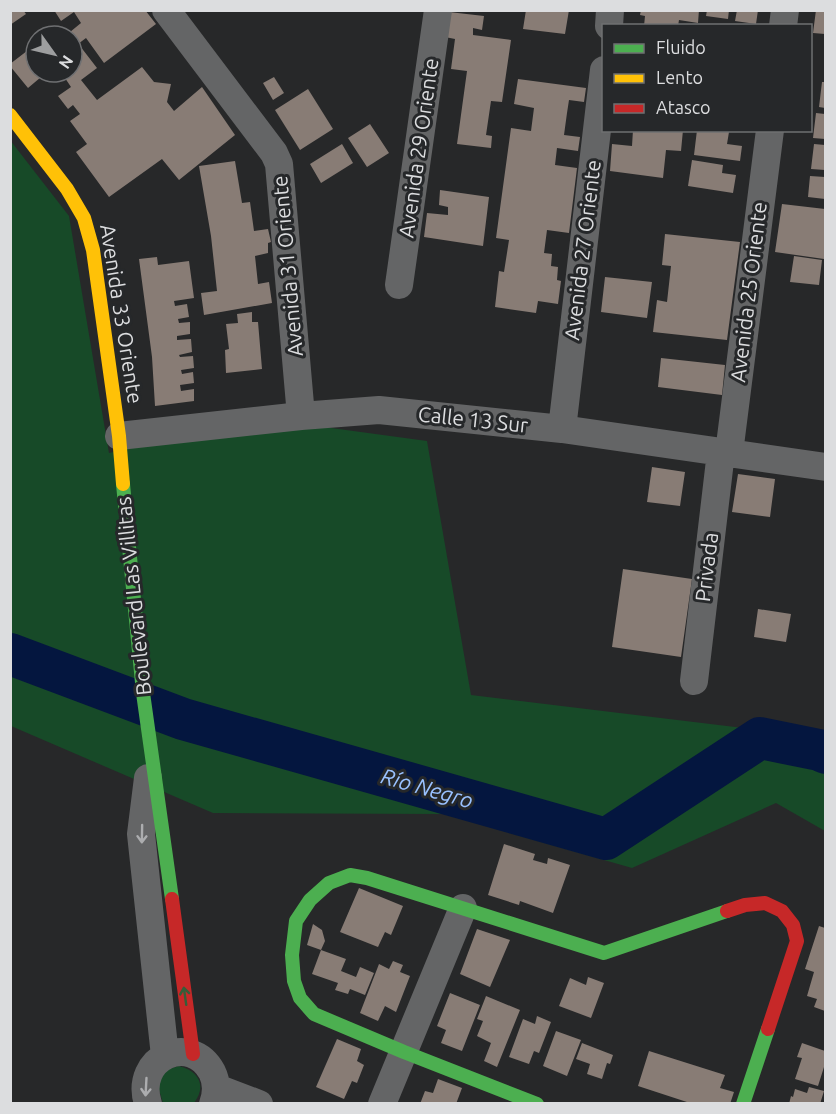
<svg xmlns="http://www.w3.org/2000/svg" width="836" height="1114" font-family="Ubuntu,sans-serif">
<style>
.green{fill:#174a28}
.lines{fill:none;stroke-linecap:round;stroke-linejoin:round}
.river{stroke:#04163f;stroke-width:42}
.building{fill:#887c75}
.street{stroke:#646566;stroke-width:28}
.fast{stroke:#4caf50;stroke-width:14}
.slow{stroke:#ffc107;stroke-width:14}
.jam{stroke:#c62828;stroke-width:14}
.oneway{stroke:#acadaf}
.oneway2{stroke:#355e39}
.labels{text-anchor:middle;stroke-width:6;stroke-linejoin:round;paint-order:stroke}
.street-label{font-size:21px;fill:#dcdddf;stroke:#26282a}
.water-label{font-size:22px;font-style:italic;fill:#99c1ff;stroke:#26282a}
</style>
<rect width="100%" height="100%" fill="#272829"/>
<path class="green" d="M10 140 69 216 109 453 265 419 427 441 471 695 825 738V831L776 803 632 868 444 814 213 813 11 726Z
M179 1066C199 1071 207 1086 194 1103H163L157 1083 165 1070Z"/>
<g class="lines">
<path class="river" d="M10 654 183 719 606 839 760 738 819 750 826 753"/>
</g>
<path class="building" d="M10 10H23L26 14 10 25Z
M54 10H145L156 24 104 63 86 38 78 44 70 32 81 23 74 12 61 21Z
M526 10H569L565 34 523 29Z
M641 10H699L698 23 679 20 678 26H644L645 16 640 15Z
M707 10H729L728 19 706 16Z
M737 10H758L756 24 735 21Z
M816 10H825V34L813 33Z
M449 12 484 16 482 30 473 28V35L511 40 502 102 491 101 486 135 492 136 491 148 457 144 467 71 451 69 455 39 445 37Z
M36 44V72H47L28 88 10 66V64Z
M80 46 97 68 81 80 97 100 142 67 154 82 171 84 167 102 174 111 202 87 235 135 179 180 162 159 109 197 76 152 87 144 70 121 80 114 73 105 68 109 58 96 71 87 61 72H72V53Z
M274 77 284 93 273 100 263 83Z
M518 79 586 88 584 102 569 100 567 113 564 135 580 137 578 151 557 148 555 165 577 168 569 233 547 230 544 253 552 254 551 266 558 267 557 280 561 281 558 304 538 301 536 313 495 307 499 271 504 272 509 240 496 238 511 128 531 131 534 108 514 104Z
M822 82H825V108L819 107Z
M308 89 333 129 300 150 275 110Z
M816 113 825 114V139L813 138Z
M370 124 389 153 367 167 348 138Z
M633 130H683L681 151 666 150 663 178 610 171 612 144 632 146Z
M697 130 729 132 727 144 742 146 740 161 694 155Z
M342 144 353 163 321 183 310 164Z
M814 144 825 145V170L811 169Z
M692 160 723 165 722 173 736 175 733 193 688 186Z
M235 161 242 203 250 202 254 231 268 229 271 242 268 243V253L255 256 258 284 269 282 272 303 204 315 201 293 217 291 211 236 199 166Z
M810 176 825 177V199L808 197Z
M440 190 489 197 483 246 424 237 427 213 448 215V207L439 205Z
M782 204 825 209 824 259 775 252Z
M665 234 740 242 727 340 653 332 657 300 667 302 671 266 662 265Z
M794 256 822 260 819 285 790 282Z
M157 257 158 265 189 261 194 298 174 301 175 306 187 304 189 317 178 319 179 323 190 322V334L177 336V340L191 339 192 352 179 355 180 357 193 356 194 368 181 370 182 374 193 372 194 383 180 385 181 391 194 389V401L155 406 152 357 139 259Z
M605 277 652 282 647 318 601 312Z
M252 312V322H258L262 369 226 373 225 350 229 349 226 324 238 323 237 314Z
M661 358 725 365 722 395 658 387Z
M652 467 685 472 680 506 647 502Z
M738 474 775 479 770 517 732 512Z
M623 569 692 579 681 657 612 647Z
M758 609 791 614 786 642 754 637Z
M504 844 535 854 533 860 547 864 548 858 570 865 553 913 520 901 519 905 488 895Z
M359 888 403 906 391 935 385 932 378 947 340 932Z
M313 924 322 930 325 941 321 950 346 959 341 971 356 977 360 967 374 973 365 995 350 989 348 994 335 990 338 983 312 974 321 950 307 945Z
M819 926 825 928V1011L814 1007 817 999 807 996 814 972 805 969Z
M477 929 510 940 490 987 460 974Z
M393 961 403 965 400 972 410 976 396 1012 385 1006 378 1021 360 1013 379 964 389 969Z
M588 977 604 983 591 1018 559 1006 570 978 586 985Z
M450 993 480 1005 462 1051 441 1043 446 1030 437 1026Z
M486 996 520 1010 497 1067 484 1061 491 1043 477 1036 483 1021 477 1019Z
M537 1016 551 1022 539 1053 534 1051 529 1064 509 1057 523 1019 535 1024Z
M556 1031 581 1040 567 1076 543 1066Z
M337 1039 361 1049 357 1061 364 1065 357 1083 352 1081 344 1099 316 1087Z
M582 1043 613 1055 610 1064 607 1063 602 1079 587 1074 590 1064 576 1059Z
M802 1043 825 1051V1067H824L818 1086 795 1079 802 1058 797 1057Z
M649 1051 725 1075 720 1088 734 1092 730 1104H693L638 1086Z
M438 1079 462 1088 456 1104H420L425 1091 433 1093Z
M809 1087 824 1091 820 1104H789L791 1096 793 1097 795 1089 807 1093Z"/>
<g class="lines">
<path class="street" d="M166 10 274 153 279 164 301 416
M609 26 610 10
M783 26 785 10
M399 285 438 10
M562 429 604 70
M119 436 301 416 379 410 562 429 826 467
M729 453 770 130
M694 681 721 452
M148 778 141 834 165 1056
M217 1088 259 1104
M148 1104C133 1057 191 1032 212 1072 217 1082 217 1093 213 1104
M382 1104 463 908"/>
<path class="fast" d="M123 484 143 693 172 899
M537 1104 404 1052 314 1014 300 998 294 981 292 955 296 921 310 900 329 883 350 875 367 878 604 953 727 911
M743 1104 768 1029"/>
<path class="slow" d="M10 115 67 189 84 218 93 250 119 436 123 484"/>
<path class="jam" d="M172 899 193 1054
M727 911 745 905 765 903 782 911 793 925 797 941 768 1029"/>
</g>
<defs><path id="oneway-shaft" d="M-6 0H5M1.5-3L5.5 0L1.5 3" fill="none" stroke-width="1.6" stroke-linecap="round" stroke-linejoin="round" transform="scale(1.5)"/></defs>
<g class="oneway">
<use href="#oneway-shaft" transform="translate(142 834) rotate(91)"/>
<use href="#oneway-shaft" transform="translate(146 1087) rotate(93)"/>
</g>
<use class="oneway2" href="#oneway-shaft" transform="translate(185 996) rotate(-98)"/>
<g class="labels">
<g class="street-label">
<text transform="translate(419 148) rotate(-82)" y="7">Avenida 29 Oriente</text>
<text transform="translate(583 250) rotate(-83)" y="7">Avenida 27 Oriente</text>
<text transform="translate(288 266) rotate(-95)" y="7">Avenida 31 Oriente</text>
<text transform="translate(749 292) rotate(-83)" y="7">Avenida 25 Oriente</text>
<text transform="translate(121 314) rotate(81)" y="7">Avenida 33 Oriente</text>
<text transform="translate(473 420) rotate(6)" y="7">Calle 13 Sur</text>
<text transform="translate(707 567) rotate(-83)" y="7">Privada</text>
<text transform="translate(134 596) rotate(-96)" y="7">Boulevard Las Villitas</text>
</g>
<g class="water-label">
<text transform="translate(427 788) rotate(16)" y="8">Río Negro</text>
</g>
</g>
<rect width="836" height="1114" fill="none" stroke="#dcdddf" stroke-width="24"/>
<rect x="602" y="24" width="210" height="108" fill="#26282a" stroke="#6f7072" stroke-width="1.5"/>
<rect x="614" y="44" width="30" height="9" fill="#4caf50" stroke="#6f7072" stroke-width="1.5"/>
<text x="656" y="54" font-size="18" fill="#dcdddf">Fluido</text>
<rect x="614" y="74" width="30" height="9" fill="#ffc107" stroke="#6f7072" stroke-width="1.5"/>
<text x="656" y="84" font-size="18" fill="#dcdddf">Lento</text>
<rect x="614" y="104" width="30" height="9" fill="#c62828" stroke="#6f7072" stroke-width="1.5"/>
<text x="656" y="114" font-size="18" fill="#dcdddf">Atasco</text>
<g transform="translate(54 54) rotate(124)"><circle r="28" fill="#26282a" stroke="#6f7072" stroke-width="1.5"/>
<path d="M0-4.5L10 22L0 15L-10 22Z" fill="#9d9e9f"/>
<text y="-9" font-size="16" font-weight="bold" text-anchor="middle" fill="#dcdddf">N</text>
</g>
</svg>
